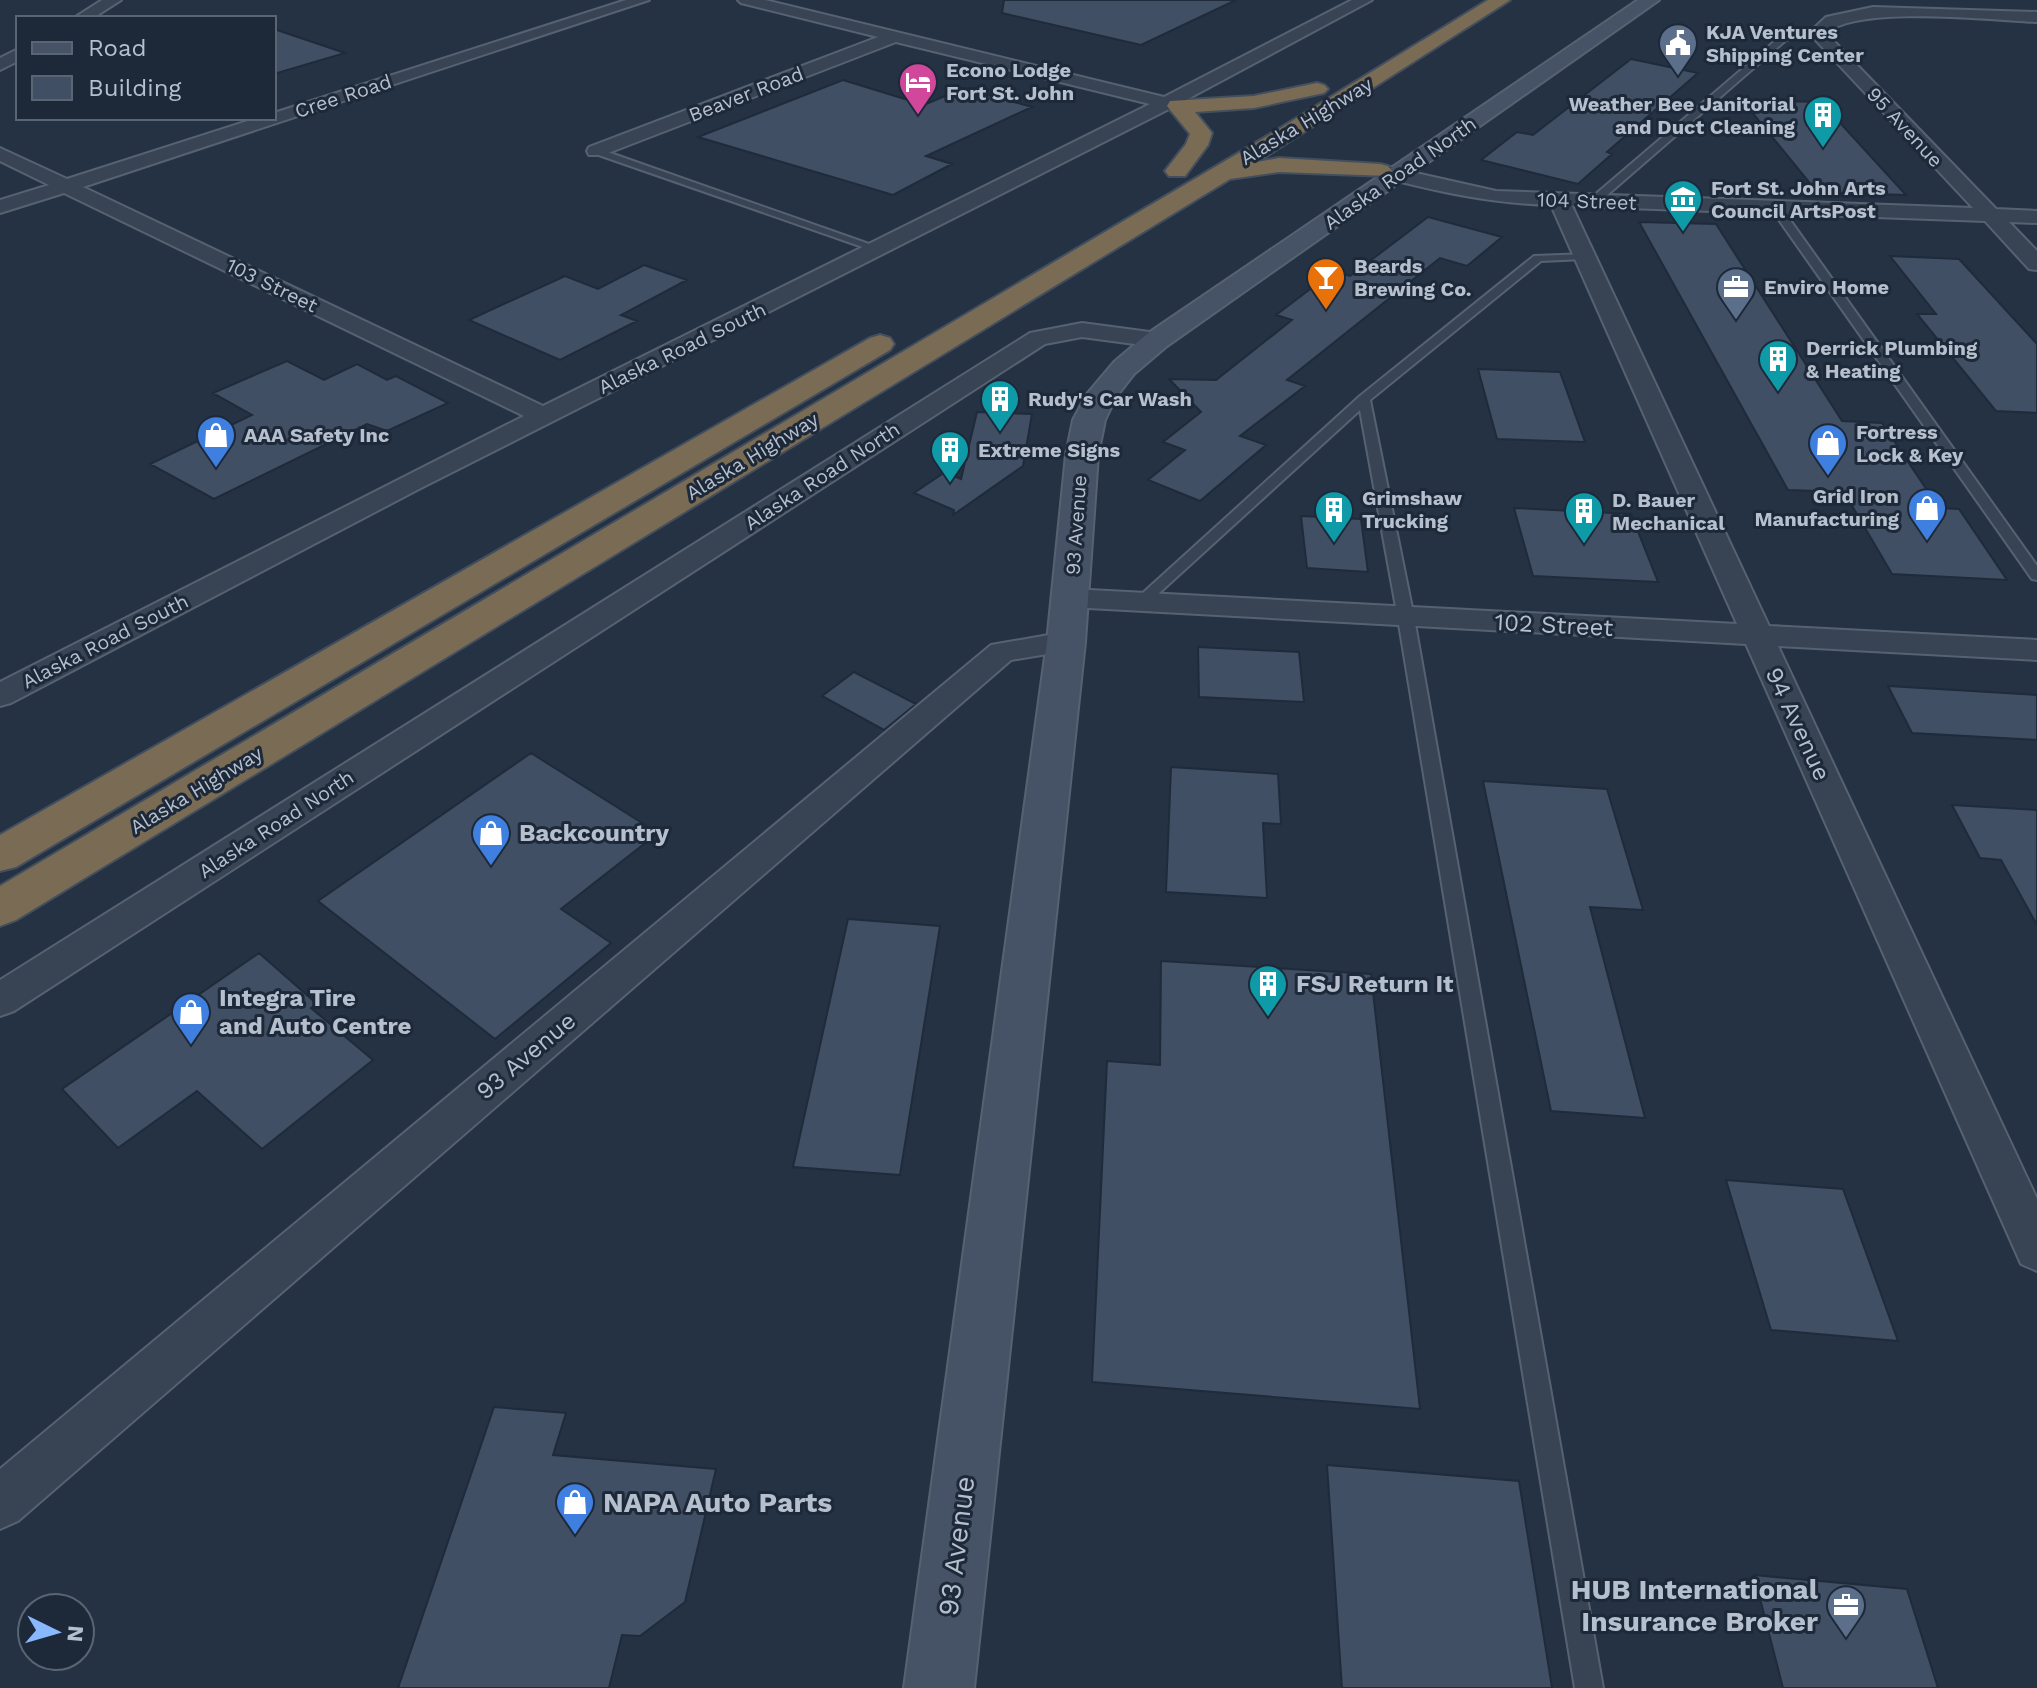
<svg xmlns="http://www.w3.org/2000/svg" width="2037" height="1688" font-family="'Work Sans',sans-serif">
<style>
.building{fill:#404f64;stroke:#1f2b3b;stroke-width:2}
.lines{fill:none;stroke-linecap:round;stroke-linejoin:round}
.lane-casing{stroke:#566271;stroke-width:4}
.street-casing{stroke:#566271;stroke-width:4}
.secondary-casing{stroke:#566271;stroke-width:4}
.highway-casing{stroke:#434f5e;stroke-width:4}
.lane{fill:#384453;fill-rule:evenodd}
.street{fill:#384453;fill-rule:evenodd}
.secondary{fill:#465367;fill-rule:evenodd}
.highway{fill:#7a6b54;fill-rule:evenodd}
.labels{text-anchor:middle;stroke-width:6;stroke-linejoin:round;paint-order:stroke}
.far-poi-label{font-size:20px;font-weight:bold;fill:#b5bfcd;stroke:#1d2939;text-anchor:start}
.far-street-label{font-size:20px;fill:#b5bfcd;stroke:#1d2939}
.street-label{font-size:24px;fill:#b5bfcd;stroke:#1d2939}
.poi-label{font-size:24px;font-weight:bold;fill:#b5bfcd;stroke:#1d2939;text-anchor:start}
.near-poi-label{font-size:28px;font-weight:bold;fill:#b5bfcd;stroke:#1d2939;text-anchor:start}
.near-street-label{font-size:28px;fill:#b5bfcd;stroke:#1d2939}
</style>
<rect width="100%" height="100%" fill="#243244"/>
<path class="building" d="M1004 0H1236L1141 45 1002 13Z
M274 29 345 53 274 74Z
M1631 59 1698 73 1607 152 1612 154 1578 184 1481 160 1517 132 1533 135Z
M843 80 924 105 964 88 1032 107 926 156 952 164 893 195 698 137Z
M1742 100 1821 102 1906 195 1817 192Z
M1428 217 1502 237 1467 266 1440 258 1287 380 1305 386 1240 436 1266 445 1200 501 1148 480 1185 450 1163 442 1201 412 1169 379 1216 380 1292 320 1276 315 1334 271 1350 276Z
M1639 222 1716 224 1842 421 1882 423 1939 508 1959 509 2007 580 1892 574 1844 492 1788 490Z
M1890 256 1959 259 2037 344V413L1996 411 1917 314H1936Z
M644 265 687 280 621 315 637 321 560 360 469 320 565 276 598 289Z
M287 361 324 380 357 364 387 380 396 376 448 403 387 431 367 424 214 499 150 464 252 415 213 393Z
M1478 369 1560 372 1585 442 1497 439Z
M977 412 1032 414 1023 466 953 515 954 510 914 493 945 472 961 479Z
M1514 508 1631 514 1658 582 1533 576Z
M1301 516 1361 519 1368 572 1307 568Z
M1198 647 1299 652 1304 702 1199 697Z
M854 672 916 704 884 730 822 696Z
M1888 686 2037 695V740L1912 733Z
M531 753 658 833 561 909 611 943 495 1039 318 901Z
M1171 767 1278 774 1281 824 1263 823 1267 898 1166 892Z
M1483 781 1607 789 1643 910 1590 907 1645 1118 1551 1111Z
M1952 805 2037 810V925L2001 860 1980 858Z
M848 919 940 926 900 1175 793 1167Z
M259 953 317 1004 311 1008 373 1060 262 1149 197 1091 118 1148 62 1089Z
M1161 961 1371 974 1420 1409 1092 1382 1107 1061 1160 1065Z
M1726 1180 1843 1189 1898 1341 1771 1330Z
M494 1407 566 1413 553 1455 716 1469 685 1602 640 1636 622 1635 609 1688H398Z
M1327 1465 1519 1481 1552 1688H1342Z
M1754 1575 1907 1589 1938 1688H1783Z"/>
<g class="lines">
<defs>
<path id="lane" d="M1820 31V35L1786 40 1598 203H1590V199L1781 36Z
M593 149H599L886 250 877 252 593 153Z
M1772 206H1780L2037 566V580L2032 579 1772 210Z
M1588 254V258L1584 259 1541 261 1370 400 1414 618 1603 1688H1575L1398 618 1360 410 1146 605H1136L1133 602 1360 396 1534 256Z"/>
<path id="street" d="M102 0H121L93 18H74Z
M626 0H649L83 187 543 406 1150 104 896 42 603 155H589L587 151 589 147 878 37 741 3 738 0H765L1164 97 1352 0H1372L1182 102 1187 106 1184 110 1169 109 419 489 11 703 0 706V682L524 416 64 193 0 213V200L49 185 0 161V148L67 179 257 118H274V113Z
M1873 7 2037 12V22C1990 20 1859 5 1826 33L1996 209 2037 211V223L2009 222 2037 251V270L2029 269 1985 221 1572 206 1769 626 2037 640V660L1778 646 2037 1199V1271L2021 1264 1746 644 1070 607 1059 604 1055 598 1059 592 1070 589 1737 624 1551 205C1486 203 1436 191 1373 175L1370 171 1380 165 1496 191 1973 208 1809 33 1826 17Z
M18 49V61L0 70V58Z
M1082 323 1157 333 1165 335 1169 340 1165 345 1157 347 1082 337 1045 344 14 1011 0 1016V980L1030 333Z
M1066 632 1077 635 1082 642 1077 649 1011 660 18 1521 0 1529V1469L991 645Z"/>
<path id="secondary" d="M1638 0H1659L1167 346 1134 374 1116 397 1105 420 1098 455 1085 642 974 1688H904L1047 642 1066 455 1073 420 1087 394 1114 362 1147 334Z"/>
<path id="highway" d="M1488 0H1510L1257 162 1279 158 1380 164 1388 166 1392 171 1388 176 1279 172 1230 179 16 920 0 926V886L1279 129Z
M1317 83 1324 85 1328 89 1324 93 1254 108 1195 112 1212 133 1208 145 1185 176H1169L1165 171 1186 144 1190 134 1167 106 1170 101 1254 96Z
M880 335 890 338 894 344 890 350 16 867 0 871V835L870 338Z"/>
</defs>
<use href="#lane" class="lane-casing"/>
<use href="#street" class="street-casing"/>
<use href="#secondary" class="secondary-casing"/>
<use href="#highway" class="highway-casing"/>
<use href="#lane" class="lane"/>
<use href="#street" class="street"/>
<use href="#secondary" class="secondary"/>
<use href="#highway" class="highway"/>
</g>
<defs>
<symbol id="civic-pin" viewBox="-11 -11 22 30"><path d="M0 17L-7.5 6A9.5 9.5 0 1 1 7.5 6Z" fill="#5c6f8a" stroke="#1d2939"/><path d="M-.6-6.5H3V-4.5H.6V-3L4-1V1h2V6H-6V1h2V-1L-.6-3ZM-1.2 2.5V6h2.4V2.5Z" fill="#fff"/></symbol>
<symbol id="hotel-pin" viewBox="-11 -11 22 30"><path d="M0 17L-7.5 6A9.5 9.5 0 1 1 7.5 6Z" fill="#d1479c" stroke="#1d2939"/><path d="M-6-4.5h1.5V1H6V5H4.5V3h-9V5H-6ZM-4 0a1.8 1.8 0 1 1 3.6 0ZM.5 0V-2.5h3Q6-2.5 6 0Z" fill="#fff"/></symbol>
<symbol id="building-pin" viewBox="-11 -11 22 30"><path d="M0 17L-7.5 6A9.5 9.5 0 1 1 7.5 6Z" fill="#0f9aa8" stroke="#1d2939"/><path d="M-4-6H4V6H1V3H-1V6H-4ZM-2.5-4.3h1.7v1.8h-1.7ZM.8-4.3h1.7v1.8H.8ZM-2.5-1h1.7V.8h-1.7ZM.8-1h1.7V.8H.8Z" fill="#fff"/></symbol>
<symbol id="museum-pin" viewBox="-11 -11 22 30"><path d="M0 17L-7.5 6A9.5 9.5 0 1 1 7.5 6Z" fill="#0f9aa8" stroke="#1d2939"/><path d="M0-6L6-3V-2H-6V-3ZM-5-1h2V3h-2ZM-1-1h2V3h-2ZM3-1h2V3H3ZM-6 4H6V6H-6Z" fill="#fff"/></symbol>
<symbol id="bar-pin" viewBox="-11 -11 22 30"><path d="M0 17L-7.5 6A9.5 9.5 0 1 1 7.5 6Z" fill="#e8710a" stroke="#1d2939"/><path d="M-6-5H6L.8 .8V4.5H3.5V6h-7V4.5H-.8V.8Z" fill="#fff"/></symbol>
<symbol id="office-pin" viewBox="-11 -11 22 30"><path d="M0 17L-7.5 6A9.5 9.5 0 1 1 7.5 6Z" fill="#5c6f8a" stroke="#1d2939"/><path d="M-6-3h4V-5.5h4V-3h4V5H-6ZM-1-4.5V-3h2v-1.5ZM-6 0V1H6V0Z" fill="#fff"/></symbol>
<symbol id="shop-pin" viewBox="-11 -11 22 30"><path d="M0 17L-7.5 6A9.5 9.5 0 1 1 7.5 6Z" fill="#3f7fe0" stroke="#1d2939"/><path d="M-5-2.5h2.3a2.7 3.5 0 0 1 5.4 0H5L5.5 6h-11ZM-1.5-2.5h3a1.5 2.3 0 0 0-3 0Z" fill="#fff"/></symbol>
</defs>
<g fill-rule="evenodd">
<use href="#civic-pin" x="1656" y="21" width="44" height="60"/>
<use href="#hotel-pin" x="896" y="60" width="44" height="60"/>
<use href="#building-pin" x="1801" y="93" width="44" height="60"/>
<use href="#museum-pin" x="1661" y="177" width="44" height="60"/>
<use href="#bar-pin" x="1304" y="255" width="44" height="60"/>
<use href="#office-pin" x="1714" y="265" width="44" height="60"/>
<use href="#building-pin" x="1756" y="337" width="44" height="60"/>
<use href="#building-pin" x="978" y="377" width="44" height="60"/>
<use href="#shop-pin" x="194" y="413" width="44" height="60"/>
<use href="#shop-pin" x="1806" y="421" width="44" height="60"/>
<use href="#building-pin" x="928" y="428" width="44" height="60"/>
<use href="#shop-pin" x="1905" y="486" width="44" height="60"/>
<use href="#building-pin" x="1312" y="488" width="44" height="60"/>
<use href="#building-pin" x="1562" y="489" width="44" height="60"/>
<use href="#shop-pin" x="469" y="811" width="44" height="60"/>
<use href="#building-pin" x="1246" y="962" width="44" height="60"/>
<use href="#shop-pin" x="169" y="990" width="44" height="60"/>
<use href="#shop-pin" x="553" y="1480" width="44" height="60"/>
<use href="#office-pin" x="1824" y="1583" width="44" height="60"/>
</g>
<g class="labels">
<g class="far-poi-label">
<text x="1706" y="39">KJA Ventures<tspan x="1706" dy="23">Shipping Center</tspan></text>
<text x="946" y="77">Econo Lodge<tspan x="946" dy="23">Fort St. John</tspan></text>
<text x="1795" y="111" text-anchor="end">Weather Bee Janitorial<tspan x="1795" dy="23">and Duct Cleaning</tspan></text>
<text x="1711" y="195">Fort St. John Arts<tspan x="1711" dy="23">Council ArtsPost</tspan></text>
<text x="1354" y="273">Beards<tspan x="1354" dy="23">Brewing Co.</tspan></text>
<text x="1764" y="294">Enviro Home</text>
<text x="1806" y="355">Derrick Plumbing<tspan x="1806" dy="23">&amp; Heating</tspan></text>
<text x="1028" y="406">Rudy's Car Wash</text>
<text x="1856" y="439">Fortress<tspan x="1856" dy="23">Lock &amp; Key</tspan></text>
<text x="244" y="442">AAA Safety Inc</text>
<text x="978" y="457">Extreme Signs</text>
<text x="1899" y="503" text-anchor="end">Grid Iron<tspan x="1899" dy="23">Manufacturing</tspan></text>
<text x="1362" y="505">Grimshaw<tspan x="1362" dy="23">Trucking</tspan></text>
<text x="1612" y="507">D. Bauer<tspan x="1612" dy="23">Mechanical</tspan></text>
</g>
<g class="far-street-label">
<text transform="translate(746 94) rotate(-21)" y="7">Beaver Road</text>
<text transform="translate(343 96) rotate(-18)" y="7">Cree Road</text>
<text transform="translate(1306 121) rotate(-31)" y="7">Alaska Highway</text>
<text transform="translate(1905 127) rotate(47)" y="7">95 Avenue</text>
<text transform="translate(1400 173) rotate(-35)" y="7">Alaska Road North</text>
<text transform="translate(1587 201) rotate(2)" y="7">104 Street</text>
<text transform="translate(272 285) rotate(26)" y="7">103 Street</text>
<text transform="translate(682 348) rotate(-26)" y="7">Alaska Road South</text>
<text transform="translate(752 456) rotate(-31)" y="7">Alaska Highway</text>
<text transform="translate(822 476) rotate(-33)" y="7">Alaska Road North</text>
<text transform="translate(1076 525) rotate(-86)" y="7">93 Avenue</text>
<text transform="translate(105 641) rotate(-27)" y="7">Alaska Road South</text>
<text transform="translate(196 790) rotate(-31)" y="7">Alaska Highway</text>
<text transform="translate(276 824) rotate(-33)" y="7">Alaska Road North</text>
</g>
<g class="street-label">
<text transform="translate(1554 625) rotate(3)" y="8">102 Street</text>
<text transform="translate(1798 724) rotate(65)" y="8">94 Avenue</text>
<text transform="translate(526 1056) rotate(-40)" y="8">93 Avenue</text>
</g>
<g class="poi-label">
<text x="519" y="841">Backcountry</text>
<text x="1296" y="992">FSJ Return It</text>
<text x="219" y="1006">Integra Tire<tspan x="219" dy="28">and Auto Centre</tspan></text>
</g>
<g class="near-poi-label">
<text x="603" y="1512">NAPA Auto Parts</text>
<text x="1818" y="1599" text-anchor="end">HUB International<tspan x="1818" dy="32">Insurance Broker</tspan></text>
</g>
<g class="near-street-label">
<text transform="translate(956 1546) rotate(-83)" y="10">93 Avenue</text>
</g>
</g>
<rect x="16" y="16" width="260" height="104" fill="#1d2939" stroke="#5a6574" stroke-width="2"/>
<rect x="32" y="42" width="40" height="12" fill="#465367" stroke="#5a6574" stroke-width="2"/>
<text x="88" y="56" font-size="24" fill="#b5bfcd">Road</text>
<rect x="32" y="76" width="40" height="24" fill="#404f64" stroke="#5a6574" stroke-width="2"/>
<text x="88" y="96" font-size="24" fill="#b5bfcd">Building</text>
<g transform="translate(56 1632) rotate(95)"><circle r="38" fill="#1d2939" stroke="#5a6574" stroke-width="2"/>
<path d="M0-6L14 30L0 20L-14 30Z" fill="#89b8ff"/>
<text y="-12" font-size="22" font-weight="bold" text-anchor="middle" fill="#b5bfcd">N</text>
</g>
</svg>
